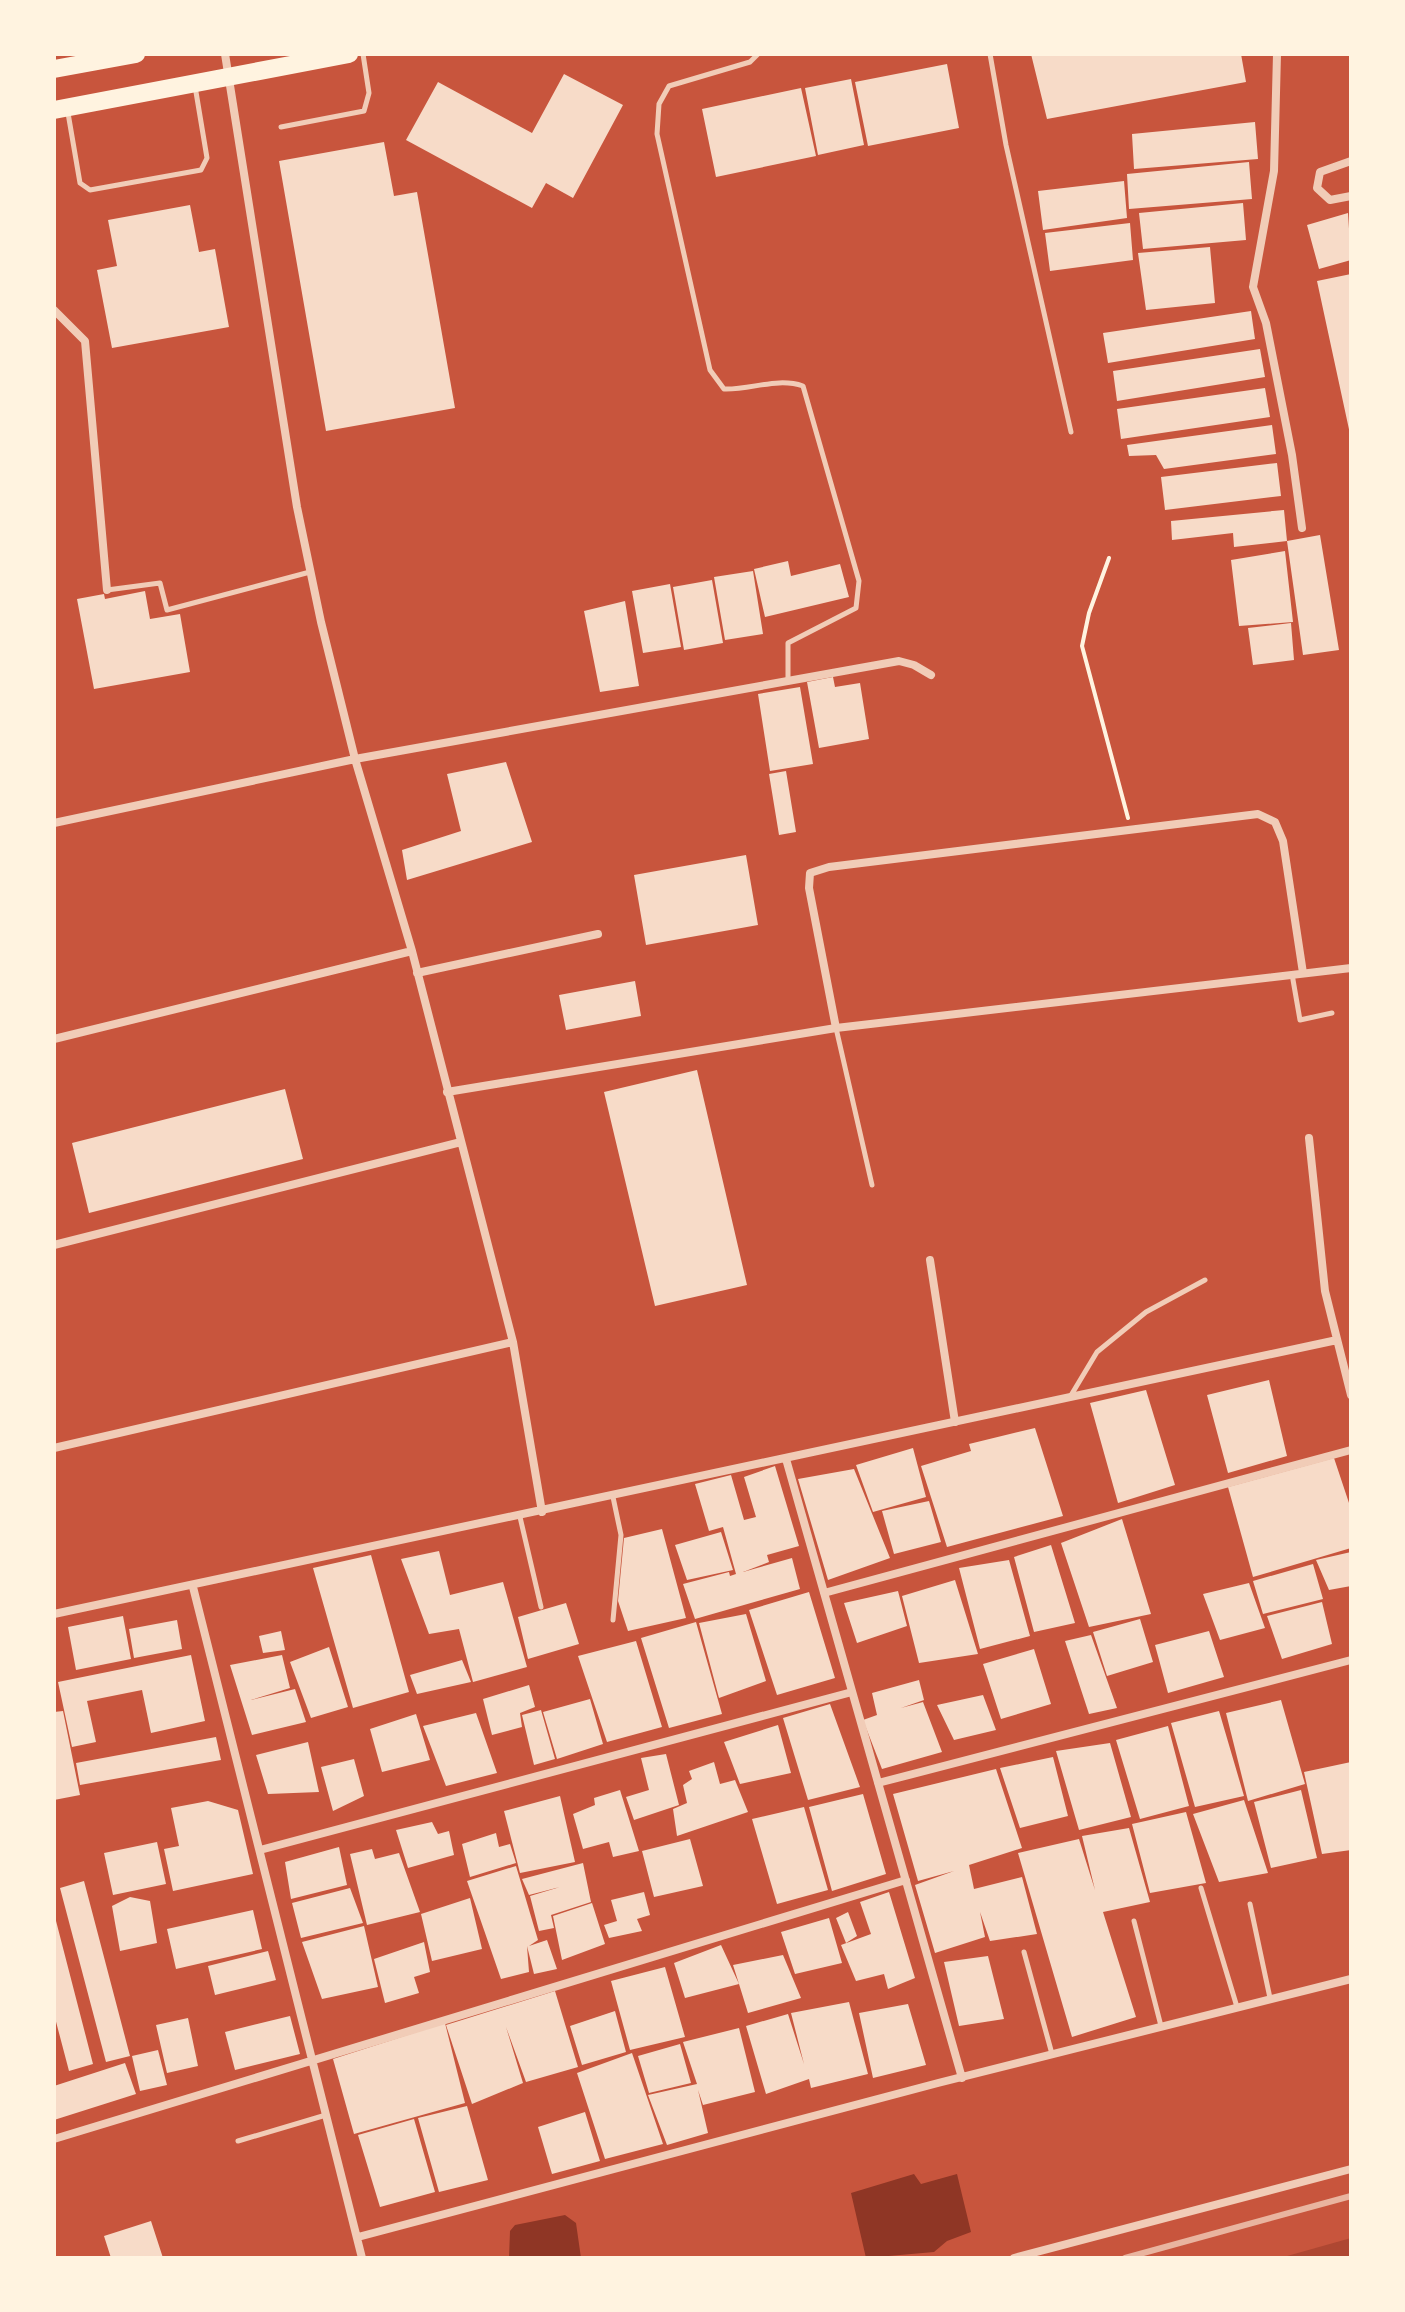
<svg xmlns="http://www.w3.org/2000/svg" width="1405" height="2312" font-family="'PT Sans',sans-serif">
<style>
.green{fill:#ae4732}
.water{fill:#8f3625}
.building{fill:#f7dbc8}
.lines{fill:none;stroke-linecap:round;stroke-linejoin:round}
.path{stroke:#fff3e0;stroke-width:4}
.service{stroke:#f1ccb7;stroke-width:5}
.minor{stroke:#f1ccb7;stroke-width:8}
.trunk{stroke:#fff3e0;stroke-width:18}
.rail{stroke:#e9b49f;stroke-width:6}
</style>
<rect width="100%" height="100%" fill="#c8553d"/>
<path class="green" d="M1351 2238V2258H1280Z"/>
<path class="water" d="M914 2174 921 2184 957 2174 971 2232 947 2241 934 2252 866 2258 851 2193Z
M565 2215 576 2223 581 2258H509L510 2231 515 2225Z"/>
<path class="building" d="M1031 54H1241L1246 82 1047 119Z
M947 64 959 128 868 146 855 82Z
M564 74 623 105 573 198 546 183 532 208 406 140 438 82 532 133Z
M851 79 864 145 818 155 805 88Z
M801 88 816 156 716 177 702 109Z
M1255 122 1258 159 1134 169 1132 134Z
M384 142 394 196 417 192 455 408 326 431 279 161Z
M1249 162 1252 199 1129 209 1127 174Z
M1124 181 1127 218 1043 230 1038 191Z
M1243 203 1246 240 1143 249 1139 213Z
M190 205 199 252 215 249 229 327 112 348 97 270 117 266 108 220Z
M1348 213 1351 260 1319 269 1307 225Z
M1130 223 1133 260 1050 271 1045 233Z
M1210 247 1215 303 1146 310 1138 253Z
M1351 274V434H1350L1317 281Z
M1251 311 1255 339 1108 363 1103 333Z
M1260 349 1265 377 1117 401 1113 371Z
M1265 388 1270 417 1121 439 1117 409Z
M1272 425 1276 454 1164 469 1156 455 1129 456 1127 445Z
M1277 463 1281 496 1165 510 1161 477Z
M1284 510 1287 541 1234 547 1233 533 1172 540 1171 521Z
M1320 535 1339 650 1303 655 1287 541Z
M1285 551 1293 622 1239 626 1231 560Z
M788 561 791 576 840 564 849 597 765 617 754 569Z
M753 571 763 634 725 640 714 577Z
M712 580 723 643 684 650 673 587Z
M670 584 681 647 643 653 632 591Z
M145 591 150 619 180 614 190 672 94 689 77 599 104 594 105 599Z
M625 601 639 686 600 692 584 611Z
M1291 623 1294 660 1253 665 1248 628Z
M833 677 835 687 860 683 869 739 819 748 807 682Z
M800 687 813 764 770 771 758 694Z
M506 762 532 842 407 880 402 850 461 831 447 774Z
M786 771 796 832 779 835 769 774Z
M746 855 758 925 646 945 634 875Z
M635 981 641 1016 566 1030 559 995Z
M697 1070 747 1285 655 1306 604 1092Z
M285 1089 303 1159 89 1213 72 1143Z
M1269 1380 1287 1456 1228 1473 1207 1395Z
M1146 1390 1175 1485 1118 1503 1090 1403Z
M1035 1428 1063 1516 947 1547 921 1466 971 1451 969 1444Z
M913 1448 926 1497 873 1512 856 1465Z
M1334 1458 1351 1509V1548L1253 1577 1228 1487Z
M775 1466 799 1546 767 1555 769 1562 743 1572 792 1558 800 1589 695 1619 683 1584 729 1572 730 1576 736 1574 723 1527 709 1531 695 1484 731 1475 744 1520 756 1517 744 1477Z
M854 1469 890 1558 828 1580 798 1479Z
M929 1501 941 1542 894 1554 882 1511Z
M1122 1519 1151 1614 1089 1627 1061 1543Z
M662 1529 686 1618 628 1631 618 1601 624 1538Z
M721 1532 733 1570 687 1580 675 1545Z
M1051 1545 1075 1623 1034 1632 1014 1557Z
M439 1551 450 1595 503 1582 527 1667 473 1682 459 1629 429 1634 401 1559Z
M1351 1552V1586L1329 1590 1316 1560Z
M371 1555 409 1692 353 1708 313 1568Z
M1009 1560 1030 1636 980 1649 959 1568Z
M1313 1564 1323 1599 1263 1614 1253 1581Z
M955 1580 978 1654 919 1663 902 1596Z
M1249 1583 1265 1628 1220 1640 1203 1594Z
M898 1591 907 1626 857 1643 844 1603Z
M809 1592 835 1678 777 1695 749 1610Z
M1322 1602 1332 1644 1282 1659 1267 1616Z
M566 1603 579 1644 528 1659 518 1617Z
M746 1614 766 1681 719 1698 699 1623Z
M123 1616 131 1659 76 1670 68 1627Z
M1140 1619 1153 1662 1107 1676 1093 1632Z
M177 1620 182 1649 134 1658 129 1629Z
M696 1622 722 1714 669 1728 641 1638Z
M281 1631 285 1650 263 1653 259 1636Z
M1209 1631 1224 1677 1168 1693 1155 1645Z
M1091 1635 1117 1708 1089 1714 1065 1641Z
M636 1641 662 1727 607 1742 578 1656Z
M329 1647 348 1707 311 1718 290 1662Z
M1034 1649 1051 1704 1001 1719 983 1664Z
M191 1655 205 1721 151 1733 142 1690 87 1701 96 1742 72 1747 58 1682Z
M282 1655 290 1688 251 1700 295 1689 306 1722 252 1735 230 1665Z
M462 1660 471 1682 417 1694 410 1675Z
M919 1680 924 1700 901 1708 923 1702 942 1752 882 1769 863 1720 877 1715 872 1693Z
M529 1685 535 1707 520 1713 522 1727 492 1735 483 1699Z
M983 1695 996 1730 954 1740 937 1705Z
M590 1699 603 1744 557 1759 543 1712Z
M1281 1700 1305 1784 1248 1801 1226 1713Z
M830 1704 860 1787 808 1800 783 1718Z
M541 1710 555 1759 534 1765 522 1715Z
M63 1711 80 1795 54 1800V1712Z
M1219 1711 1244 1796 1195 1807 1171 1723Z
M476 1713 497 1773 446 1786 423 1726Z
M416 1714 430 1760 382 1772 370 1729Z
M778 1725 791 1773 740 1784 724 1742Z
M1168 1726 1189 1806 1140 1819 1116 1740Z
M216 1737 221 1760 80 1785 76 1763Z
M308 1742 319 1792 268 1794 256 1755Z
M1110 1743 1131 1817 1079 1830 1056 1751Z
M666 1754 679 1805 634 1820 626 1797 649 1790 641 1758Z
M1053 1757 1068 1816 1020 1828 1000 1768Z
M354 1759 364 1796 333 1811 321 1767Z
M714 1762 720 1784 735 1780 748 1812 677 1836 673 1809 687 1803 683 1785 692 1779 689 1771Z
M1351 1762V1850L1322 1854 1304 1772Z
M996 1769 1022 1848 969 1865 974 1889 1022 1877 1037 1934 990 1941 980 1912 985 1937 935 1953 915 1885 954 1871 918 1881 893 1794Z
M620 1790 639 1851 613 1857 609 1842 583 1849 573 1814 595 1805 594 1798Z
M1301 1790 1317 1858 1271 1868 1254 1802Z
M863 1794 886 1874 832 1891 809 1807Z
M560 1796 575 1862 520 1873 504 1811Z
M1244 1800 1268 1873 1219 1882 1193 1814Z
M208 1801 238 1810 253 1874 173 1891 164 1849 179 1846 171 1808Z
M804 1807 828 1890 777 1904 752 1819Z
M1186 1812 1206 1883 1150 1893 1132 1824Z
M432 1822 438 1834 449 1831 454 1855 408 1868 396 1830Z
M1129 1828 1150 1902 1103 1912 1136 2017 1072 2037 1018 1853 1079 1839 1095 1890 1082 1836Z
M496 1833 499 1847 510 1844 516 1863 470 1877 462 1844Z
M690 1839 703 1886 654 1897 642 1851Z
M157 1842 166 1884 113 1895 104 1853Z
M339 1847 347 1885 291 1899 285 1862Z
M372 1849 375 1859 399 1853 420 1912 367 1925 350 1854Z
M583 1863 591 1902 551 1915 554 1928 539 1931 530 1896 560 1887 529 1895 522 1879Z
M516 1866 538 1940 529 1946 547 1940 557 1969 534 1974 527 1946 529 1972 501 1979 467 1881Z
M84 1881 130 2056 106 2062 60 1888Z
M350 1888 363 1923 301 1938 292 1903Z
M644 1892 650 1915 637 1919 642 1931 609 1938 604 1925 617 1921 611 1900Z
M889 1892 915 1978 888 1989 884 1974 856 1981 841 1945 871 1934 860 1902Z
M130 1897 150 1901 157 1943 120 1951 112 1906Z
M470 1898 482 1949 432 1961 421 1914Z
M592 1903 605 1944 562 1960 553 1916Z
M253 1910 262 1949 176 1969 167 1929Z
M848 1912 857 1936 846 1943 836 1918Z
M55 1917 93 2064 69 2071 54 2014Z
M829 1918 842 1963 795 1974 781 1932Z
M364 1926 378 1987 322 1999 302 1942Z
M424 1942 430 1972 414 1977 419 1993 385 2003 374 1959Z
M721 1945 739 1984 733 1965 783 1955 801 1998 748 2013 739 1984 685 1998 674 1963Z
M268 1951 276 1980 215 1995 208 1966Z
M988 1956 1004 2019 959 2026 944 1962Z
M665 1967 685 2037 630 2050 611 1981Z
M555 1991 578 2067 526 2082 506 2027 523 2083 472 2104 446 2025Z
M849 2002 868 2074 811 2088 809 2079 766 2094 746 2026 788 2014 804 2064 791 2013Z
M908 2004 926 2065 873 2078 859 2013Z
M615 2011 626 2052 582 2065 570 2026Z
M290 2016 300 2054 235 2070 225 2032Z
M188 2018 198 2066 167 2073 156 2025Z
M445 2023 465 2103 354 2134 333 2059Z
M739 2028 755 2092 703 2105 698 2090 708 2133 667 2145 648 2095 697 2084 683 2042Z
M680 2044 691 2083 649 2093 638 2056Z
M158 2050 167 2085 140 2091 132 2056Z
M632 2053 663 2144 605 2159 577 2073Z
M125 2063 136 2094 54 2120V2086Z
M467 2106 488 2180 439 2192 418 2118Z
M585 2112 600 2161 552 2174 538 2127Z
M414 2119 435 2192 380 2207 358 2135Z
M151 2221 163 2258H111L104 2236Z"/>
<g class="lines">
<path class="path" d="M1109 558 1089 613 1082 646 1128 818"/>
<path class="service" d="M758 54 750 62 669 86 659 104 657 134 710 370 724 389C751 390 777 377 803 386L859 581 856 608 788 643V682
M990 54 1006 145 1071 432
M68 113 80 183 90 190 201 170 207 158 195 86
M281 127 364 111 369 93 363 54
M107 590 160 583 167 610 310 572
M1292 974 1300 1020 1332 1013
M836 1028 872 1185
M1070 1397 1097 1352 1146 1312 1205 1280
M613 1497 621 1535 613 1620
M520 1517 541 1607
M1201 1888 1237 2007
M1250 1904 1270 1998
M1134 1921 1161 2026
M1024 1952 1052 2054
M238 2141 326 2115"/>
<path class="minor" d="M225 54 297 507 321 622 355 759 412 951 513 1342 542 1512
M1277 54 1274 171 1253 287 1266 323 1292 455 1302 528
M1351 161 1320 172 1317 188 1330 200 1351 196
M54 310 85 341 107 590
M54 823 355 759 899 661 914 665 931 675
M417 973 598 934
M836 1028 809 888 810 873 829 867 1258 814 1275 822 1283 841 1303 973
M54 1039 412 951
M447 1092 836 1028 1351 968
M1309 1138 1325 1291 1351 1395
M54 1245 461 1142
M930 1260 955 1422
M54 1448 513 1342
M786 1459 962 2078
M193 1587 362 2258
M824 1593 1351 1450
M54 1614 1337 1340
M878 1783 1351 1660
M260 1850 852 1692
M54 2139 906 1880
M358 2237 938 2083 1351 1979
M1014 2258 1351 2169"/>
<path class="trunk" d="M54 69 136 54
M54 110 349 54"/>
<path class="rail" d="M1125 2258 1351 2196"/>
</g>
<rect width="1405" height="2312" fill="none" stroke="#fff3e0" stroke-width="112"/>
</svg>
